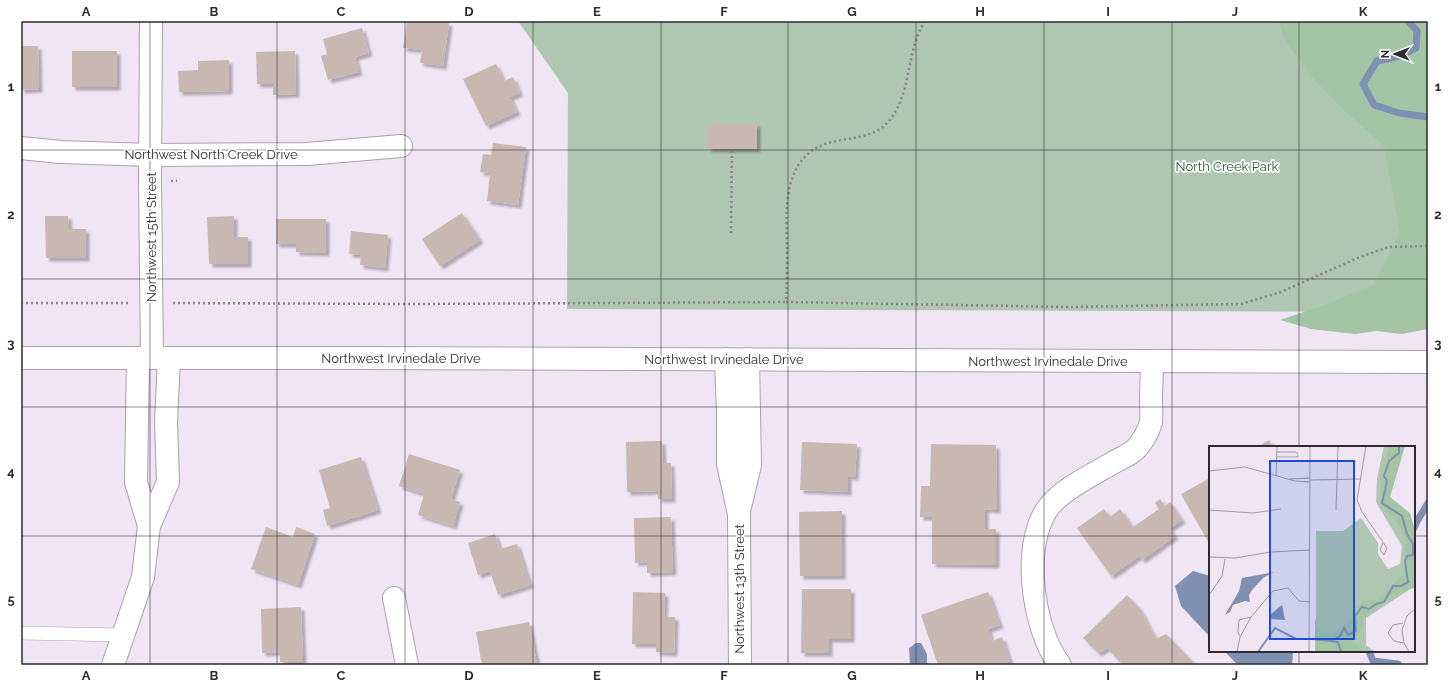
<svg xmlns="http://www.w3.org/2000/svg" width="1449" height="686" font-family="Raleway,sans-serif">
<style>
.green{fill:#afc6b0}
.forest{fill:#a3c5a5}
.water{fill:#7f90b3}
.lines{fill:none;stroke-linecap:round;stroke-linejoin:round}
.stream{stroke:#7f90b3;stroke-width:7}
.building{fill:#c9b7b2;filter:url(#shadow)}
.lane-casing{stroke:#aaa1ae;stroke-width:14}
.street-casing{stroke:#aaa1ae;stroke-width:24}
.secondary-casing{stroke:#aaa1ae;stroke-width:24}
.path{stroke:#88828b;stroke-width:2.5;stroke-dasharray:2 3;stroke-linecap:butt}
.lane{stroke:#fff;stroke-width:13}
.street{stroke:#fff;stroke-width:22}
.secondary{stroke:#fff;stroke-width:22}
.grid{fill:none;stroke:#2e2a30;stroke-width:1;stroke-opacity:0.55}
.labels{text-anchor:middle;stroke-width:3.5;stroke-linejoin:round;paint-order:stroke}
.street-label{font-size:13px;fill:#2e2a30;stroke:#fff}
.park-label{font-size:13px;fill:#2a5a30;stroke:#fff}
.inset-river{fill:none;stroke:#7f90b3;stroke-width:2}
.inset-road{fill:none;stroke:#a29aa5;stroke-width:1}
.view{fill:#1d4ed8;fill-opacity:0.15;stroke:#1d4ed8;stroke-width:2}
.inset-edge{fill:none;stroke:#2e2a30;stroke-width:2}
.neatline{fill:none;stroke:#2e2a30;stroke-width:1.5}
.grid-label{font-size:13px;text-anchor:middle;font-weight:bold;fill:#2e2a30}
</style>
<defs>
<filter id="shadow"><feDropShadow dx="3.5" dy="3.5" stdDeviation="1" flood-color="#0004"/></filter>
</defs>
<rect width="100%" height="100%" fill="#efe5f3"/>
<path class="green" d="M518 21H1428V312L567 309 568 93Z"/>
<path class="forest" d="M1279 21H1428V329L1402 334 1376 331 1355 334 1311 329 1280 320 1330 303 1374 284 1400 233 1384 146 1344 110 1311 76 1284 39Z"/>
<path class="water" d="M1193 571 1210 576V637L1181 606 1175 586Z
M916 643H921L927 654V665H910L909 648Z
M1224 651H1293V653L1292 665H1238Z"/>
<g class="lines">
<path class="stream" d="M1408 21 1417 31 1416 48 1400 56 1377 61 1363 84 1374 105 1399 113 1428 117
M1414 528C1417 519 1424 511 1428 503
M1369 651 1373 661 1398 664 1399 665"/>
</g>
<path class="building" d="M407 21H438L449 23 443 66 420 63 422 50 403 48Z
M362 28 369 53 355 57 359 72 328 80 321 56 327 54 323 39Z
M21 46H38L39 89 21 90Z
M72 51H117V87H72Z
M295 51 296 94 273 95V84H257L256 52Z
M229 60V91L179 92 178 71 198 70V61Z
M496 64 504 81 513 77 520 93 510 97 517 112 486 126 463 79Z
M708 124H757V149H708Z
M493 143 526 147 518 205 487 201 490 173 480 172 483 154 491 155Z
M462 213 480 240 440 266 422 239Z
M45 216H68L69 229H86V258H46Z
M234 216V237H248V264H209L207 217Z
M276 219H326V253L296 252V244H276Z
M351 231 388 235 385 268 360 265 361 255 349 254Z
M1269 440 1273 447H1257Z
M662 441 663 463H671L672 499H658V491L627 492 626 442Z
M802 442 857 444 855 477 848 476V492L800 490Z
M931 444 996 445 997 510 985 509V529H996V565L932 564V517H920L921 486H930Z
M409 454 460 470 451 499 460 502 453 526 418 515 424 494 399 486Z
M361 457 378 510 327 526 323 510 330 508 319 470Z
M1210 478V545L1181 494Z
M1160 499 1165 506 1170 502 1182 520 1170 528 1175 536 1142 560 1139 556 1111 576 1077 528 1104 509 1110 517 1120 509 1133 527 1159 509 1155 503Z
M842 511V576H800L799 512Z
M671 517 673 572 647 573V562L635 563 634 518Z
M266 527 293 537 296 527 315 534 298 585 251 569Z
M495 534 500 549 517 544 530 585 498 595 490 571 478 575 468 543Z
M802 589H851V639H829V653H801Z
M633 592 665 593 664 617H675L674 653 656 652V644H632Z
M988 592 1000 625 988 629 992 641 1002 637 1010 661 999 665H938L921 615Z
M1127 595 1140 609 1156 639 1166 634 1196 665H1123L1107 648 1098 653 1083 638Z
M301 607 303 662H280V652L262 653 261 609Z
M529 622 537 664 531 665H482L476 632Z"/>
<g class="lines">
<defs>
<path id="lane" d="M21 633 123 635"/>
<path id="street" d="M151 21 150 181 152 358
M21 148 60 152 151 155 307 154 401 146
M138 358 136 482 149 526
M726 359 728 412V464L739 514 740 665
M740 507 750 465 748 359
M394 598 407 665
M113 665 143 577 149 526 168 482 166 422 169 358
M1060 665C1032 629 1018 534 1055 500 1072 484 1096 473 1116 461 1124 457 1135 452 1140 444 1145 437 1149 430 1151 422 1152 415 1151 408 1151 401 1151 388 1152 374 1152 361"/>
<path id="secondary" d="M21 358H357L1428 362"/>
</defs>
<use href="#lane" class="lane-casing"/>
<use href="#street" class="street-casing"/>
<use href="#secondary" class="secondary-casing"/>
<path class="path" d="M925 21C905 52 913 95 887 123 871 140 845 137 825 144 782 159 786 212 787 248 787 266 787 284 786 302L1070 307 1241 304 1281 292 1360 257 1388 247 1428 246
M171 181H177
M731 233 732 149
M21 303H128
M173 303 415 304 786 302"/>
<use href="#lane" class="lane"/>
<use href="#street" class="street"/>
<use href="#secondary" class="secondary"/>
</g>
<path class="grid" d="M150 21V665M277 21V665M405 21V665M533 21V665M661 21V665M788 21V665M916 21V665M1044 21V665M1172 21V665M1299 21V447M21 150H1428M21 279H1428M21 407H1428M21 536H1210M1414 536H1428M1299 651V665"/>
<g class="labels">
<g class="street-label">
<text x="211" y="159">Northwest North Creek Drive</text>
<text transform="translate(151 237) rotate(-90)" y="5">Northwest 15th Street</text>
<text x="401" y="363">Northwest Irvinedale Drive</text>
<text x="724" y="364">Northwest Irvinedale Drive</text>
<text x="1048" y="366">Northwest Irvinedale Drive</text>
<text transform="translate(739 589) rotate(-90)" y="5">Northwest 13th Street</text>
</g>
<g class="park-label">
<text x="1227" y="171">North Creek Park</text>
</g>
</g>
<g transform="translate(1209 446)">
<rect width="206" height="206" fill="#efe5f3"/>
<path d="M175 0H185L173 56 206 93V140L157 172V199L166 206 107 205V85H134L152 72 169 97V108L179 123 191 118 193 100 167 56 168 33Z" fill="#afc6b0"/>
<path d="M180 0H196L181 51 201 67 206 84 205 142 191 145 188 150 183 148 179 154 155 171 151 186 143 195 157 206 106 205V172L110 184 116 187 127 185 143 172 146 161H149L152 156 169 153 195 128 197 96 189 77 171 57 173 30Z" fill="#a3c5a5"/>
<path d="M65 126 54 132 43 144 40 149 41 156 36 155 24 159 21 166 16 169 30 145 33 132ZM73 159 76 174 60 173 62 168Z" fill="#7f90b3"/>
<path class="inset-river" d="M104 193 129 196 132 206M122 195 131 190 135 182 139 189 147 185 146 170 153 161 160 163 167 158 175 156 184 140H192L199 136 196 115 198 110 204 109V98L198 88 193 70 173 57 178 35 175 30 180 15 190 7V0M49 206 66 182 87 193H96"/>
<path class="inset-road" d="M157 0 148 54 153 66 178 102 175 109 171 104 174 97M67 11H89V9L87 6H68M0 25 36 21 86 35 101 36M67 30 68 0M81 33 101 32M101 34 151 33M0 46V99M0 64 44 67 72 63M127 64 129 0M0 111 26 112 62 106 101 104M0 149 13 130 16 113M194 177 184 179 179 187 185 195 195 197M31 190 29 186 30 174 42 171M28 206 31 191 42 171 64 145 79 142 90 155 101 156M100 206 101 0M200 206 195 197 193 184 198 170 206 163"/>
<path class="view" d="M61 15H145V193H61Z"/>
<rect width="206" height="206" class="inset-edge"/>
</g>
<rect width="1449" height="686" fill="none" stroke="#ffffff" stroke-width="44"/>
<g transform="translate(1395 54) rotate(270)" stroke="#ffffff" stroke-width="3" paint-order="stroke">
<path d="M0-3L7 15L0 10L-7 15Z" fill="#2e2a30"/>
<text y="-6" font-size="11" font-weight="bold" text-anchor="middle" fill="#2e2a30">N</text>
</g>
<rect x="22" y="22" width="1405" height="642" class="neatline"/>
<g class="grid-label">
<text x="86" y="16">A</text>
<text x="214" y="16">B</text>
<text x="341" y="16">C</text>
<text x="469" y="16">D</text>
<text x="597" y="16">E</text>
<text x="724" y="16">F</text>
<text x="852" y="16">G</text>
<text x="980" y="16">H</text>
<text x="1108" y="16">I</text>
<text x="1235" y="16">J</text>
<text x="1363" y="16">K</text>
<text x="11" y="91">1</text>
<text x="1438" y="91">1</text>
<text x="11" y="219">2</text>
<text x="1438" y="219">2</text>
<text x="11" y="348">3</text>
<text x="1438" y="348">3</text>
<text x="11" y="476">4</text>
<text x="1438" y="476">4</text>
<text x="11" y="604">5</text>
<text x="1438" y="604">5</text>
<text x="86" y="680">A</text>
<text x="214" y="680">B</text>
<text x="341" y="680">C</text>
<text x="469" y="680">D</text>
<text x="597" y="680">E</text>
<text x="724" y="680">F</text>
<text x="852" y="680">G</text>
<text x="980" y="680">H</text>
<text x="1108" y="680">I</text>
<text x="1235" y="680">J</text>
<text x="1363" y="680">K</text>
</g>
</svg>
